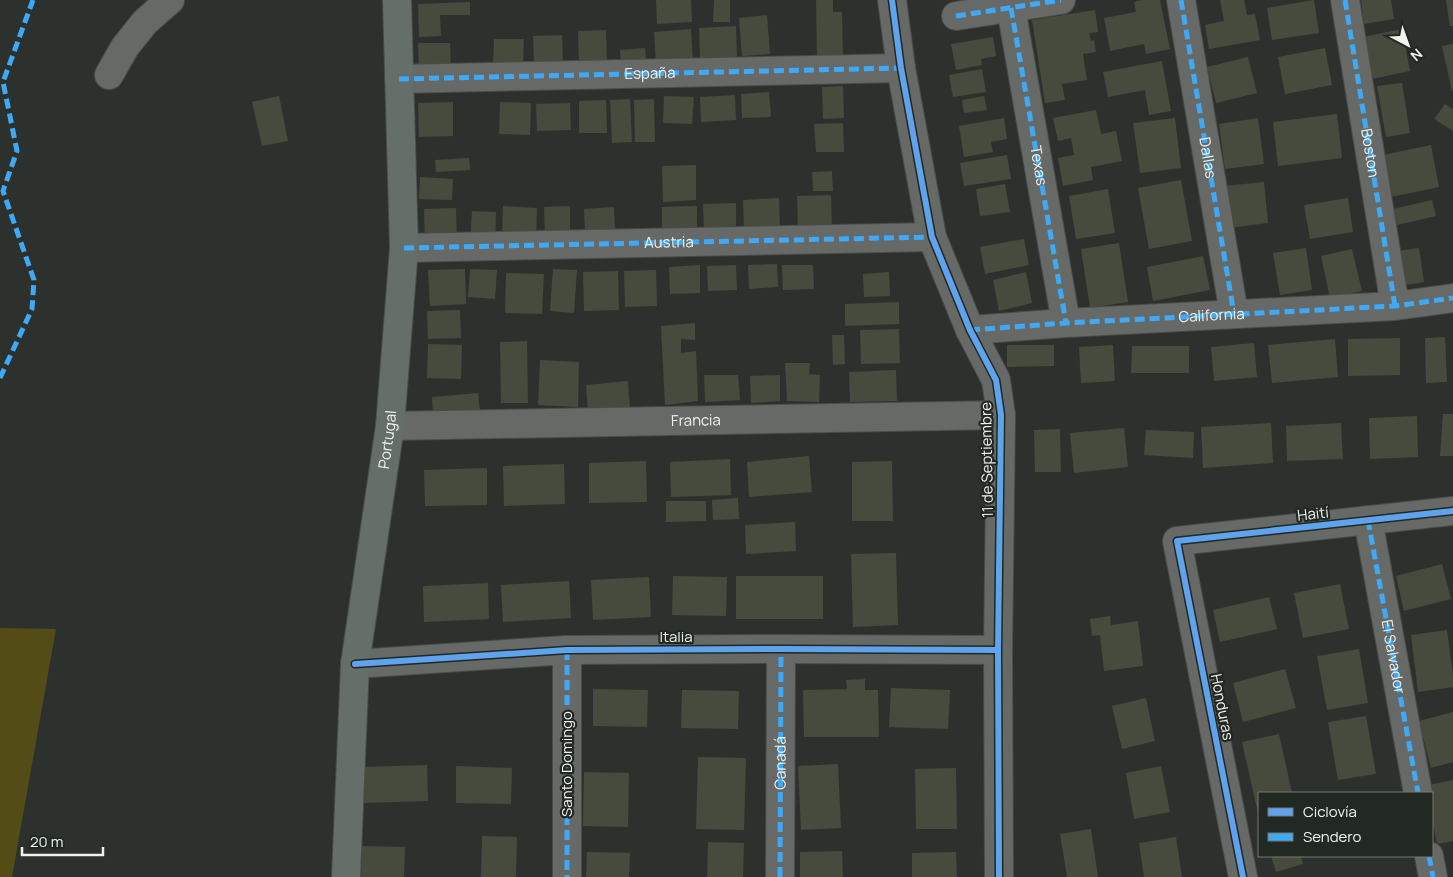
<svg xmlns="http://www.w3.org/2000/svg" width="1453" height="877" font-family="Manrope,sans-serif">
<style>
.green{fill:#544c16}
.building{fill:#464b3e}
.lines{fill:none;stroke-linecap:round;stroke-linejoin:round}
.minor-casing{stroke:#494d49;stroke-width:30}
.major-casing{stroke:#494d49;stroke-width:30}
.minor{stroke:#676967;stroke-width:28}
.major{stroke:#656e69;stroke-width:28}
.quiet{stroke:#3fa9f5;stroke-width:5;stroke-dasharray:10 5;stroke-linecap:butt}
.cycleway-casing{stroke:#222822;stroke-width:9}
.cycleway{stroke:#60a3ed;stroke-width:6}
.labels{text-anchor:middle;stroke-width:4.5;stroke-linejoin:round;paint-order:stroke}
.street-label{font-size:15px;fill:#eff3ef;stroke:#222822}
</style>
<rect width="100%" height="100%" fill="#2d312d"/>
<path class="green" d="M0 628 56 629 12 877H0Z"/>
<path class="building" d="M656 0H691L692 22 657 24Z
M714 0H730V22H713Z
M816 0H833V12H842L843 58 817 59Z
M1142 0H1160L1170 49 1146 54 1144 44 1110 51 1104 18 1136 12 1134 2Z
M1220 0H1244L1247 15 1255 14 1260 40 1209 49 1205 25 1224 21Z
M1314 0 1319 33 1272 40 1267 8Z
M1361 0H1391L1394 19 1364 24Z
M1446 0H1453V26H1450Z
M470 2V15H440L441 36 419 37 418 4Z
M1095 10 1098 32 1089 33 1091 41 1094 40 1096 52 1083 54 1087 80 1062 84 1065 100 1045 103 1032 20Z
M767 15 770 54 742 56 739 18Z
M736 26 737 58 700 59 699 28Z
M691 29 693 62 656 64 654 32Z
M1402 29 1410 71 1372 79 1363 37Z
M606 30 607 62 579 63 578 31Z
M562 35 563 64 534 66 533 36Z
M993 37 996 56 981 59 982 65 956 70 951 44Z
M494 39H524L523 64 493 63Z
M418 43H450L451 72 419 73Z
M1453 44V91H1452L1442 46Z
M645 48 646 62 621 63 620 50Z
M1325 48 1332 85 1285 94 1278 57Z
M1248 57 1257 93 1216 103 1207 67Z
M1162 61 1171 111 1149 115 1145 90 1108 97 1103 72Z
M982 69 986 92 953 97 949 75Z
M1402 83 1410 133 1386 137 1377 86Z
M843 86 844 118 823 119 822 87Z
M769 92 771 117 742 118 741 94Z
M735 95 736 120 701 122 700 97Z
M279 96 288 141 262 146 252 102Z
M664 96 694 97 692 124 663 123Z
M984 96 987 110 964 113 962 100Z
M630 99 632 142 612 143 610 100Z
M654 99 655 142H635L634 100Z
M606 100 607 133H579V101Z
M453 102V136L419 137 418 103Z
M500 102 531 103 530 135 499 134Z
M570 103 571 130 537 131 536 104Z
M1445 104 1453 109V131L1434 119Z
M1096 110 1101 134 1116 131 1122 161 1091 167 1093 180 1063 186 1058 158 1074 155 1071 138 1058 141 1053 118Z
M1337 114 1342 158 1278 166 1273 122Z
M1004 118 1007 139 991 142 993 152 964 157 959 126Z
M1175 118 1181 168 1140 173 1133 123Z
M1258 118 1264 164 1225 169 1219 124Z
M843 123 844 152H816L814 124Z
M1431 145 1439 187 1391 197 1383 155Z
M1007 155 1011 179 964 186 960 163Z
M469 158 470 170 436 172 435 160Z
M696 165V200L663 202 662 166Z
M832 171 833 191H813L812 172Z
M420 177 453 179 452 200 419 199Z
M1181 180 1192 241 1149 249 1138 188Z
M1264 182 1268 223 1229 228 1224 186Z
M1005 184 1010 212 980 216 976 189Z
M1108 189 1115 233 1076 239 1069 196Z
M831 195 832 228 798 229 797 196Z
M779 198 780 229 744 230 743 200Z
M1348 198 1353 232 1310 239 1304 205Z
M1432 200 1436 216 1397 225 1393 209Z
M736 203V229L704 230 703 204Z
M503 206 537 208 536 238 502 236Z
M570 206V237L545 238 544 207Z
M697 206V230L662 231V207Z
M614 207 615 231 585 233 584 209Z
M456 208 457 242 425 243 424 209Z
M472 211 496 212 495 245 470 244Z
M1024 239 1029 265 985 274 980 247Z
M1119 243 1128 302 1090 308 1081 249Z
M1306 248 1312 290 1280 295 1273 253Z
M1419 248 1424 282 1400 286 1395 251Z
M1352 249 1362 291 1330 298 1321 256Z
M1203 256 1210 290 1153 301 1147 267Z
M777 264 778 287 749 289 748 265Z
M700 265V293L670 294 669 267Z
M736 265 737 290 708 291 707 266Z
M782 265H813L814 289 783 290Z
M465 269 466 304 430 306 428 270Z
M470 269 497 270 495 299 468 297Z
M553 269 577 270 574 313 550 311Z
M656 270 657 306 625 307 624 271Z
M618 271 619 310 584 311 583 272Z
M889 272 890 296 864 297 863 274Z
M1026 272 1032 303 999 311 993 280Z
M506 273 544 274 542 314 505 313Z
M899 302V324L845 326V304Z
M460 310 461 338 428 339 427 311Z
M695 323V340L681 339V353L696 351 698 401 665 405 661 326Z
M899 329 900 363 861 364 860 330Z
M832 335H844L845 364 833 365Z
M1445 337 1447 382 1426 383 1425 338Z
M1400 338V375L1348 376V339Z
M1335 339 1338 377 1272 383 1268 345Z
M527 341 528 403H501L500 342Z
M1254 343 1257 377 1214 381 1211 347Z
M428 344 462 345 461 379 427 378Z
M1007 345H1054V366L1007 367Z
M1113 345 1115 381 1081 383 1079 347Z
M1132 346H1189V373H1131Z
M540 360 579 362 578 407 538 405Z
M785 363H810L809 374 820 375 819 402 787 401Z
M896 370 897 401 850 402 849 372Z
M704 375H738L740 400 705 402Z
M780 375V401L751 403 750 376Z
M628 381 630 410 588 413 586 385Z
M478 393 480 411 433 415 432 397Z
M1443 414H1453V456H1440Z
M1417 416 1418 457 1370 459 1369 418Z
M1271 423 1273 463 1203 468 1201 427Z
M1341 423 1343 459 1287 461 1286 426Z
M1124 428 1128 467 1074 473 1070 433Z
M1060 429 1061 472H1035L1034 430Z
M1146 430 1194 432 1193 458 1144 455Z
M809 456 812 492 749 497 747 462Z
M730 459 731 495 671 497 670 462Z
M646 461 647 502 589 503V463Z
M892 461 893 521H852V462Z
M564 464 565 504 504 506 503 466Z
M487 468V505L425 506 424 470Z
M738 498 739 519 713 520 712 500Z
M666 501H706V521L666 522Z
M795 522 796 551 746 554 745 525Z
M896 553 898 625 853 627 851 554Z
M1442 564 1451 599 1404 611 1396 576Z
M673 576 727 577 726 616 672 615Z
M736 576H823V619H736Z
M649 577 651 617 593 620 591 580Z
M569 581 571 618 503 622 501 585Z
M488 583 489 619 424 622 423 586Z
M1340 584 1349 629 1303 638 1294 593Z
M1269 597 1277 629 1220 642 1213 610Z
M1110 616 1111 625 1138 621 1143 666 1104 671 1100 635 1092 636 1090 619Z
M1447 630 1453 676V687L1418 692 1411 635Z
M1359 649 1368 703 1327 710 1317 656Z
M1285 669 1296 708 1243 722 1233 683Z
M865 679V690H878L879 737H804L803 690 847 689 846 680Z
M891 688 950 690 948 729 889 727Z
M593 689 648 690 647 727 593 726Z
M682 690 739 691 738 729 681 728Z
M1146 698 1155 741 1122 749 1112 706Z
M1453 712V762L1431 768 1419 721Z
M1366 716 1376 774 1338 780 1328 722Z
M1279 734 1292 793H1259L1258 813 1242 742Z
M698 757 746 758 744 830 696 829Z
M838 764 841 828 801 830 798 766Z
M427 765 428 801 364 803 363 767Z
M456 766 512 768 511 804 456 803Z
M1161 766 1170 812 1134 819 1126 773Z
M956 768 957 829H916L915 769Z
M584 772 629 773 628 827 583 826Z
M1453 780V841L1437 844 1432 819V793H1426L1424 786Z
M1091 829 1098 877H1067L1060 834Z
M482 836 517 837 516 877H481Z
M1176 837 1182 877H1144L1139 843Z
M708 842 744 843 743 877H707Z
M362 846 405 847 404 877H361Z
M842 851 843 877H800V852Z
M587 852 630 853 629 877H586Z
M956 852 957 877H912V853Z
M1271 856H1301L1303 864 1276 872Z"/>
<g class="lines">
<defs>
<g id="minor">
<path d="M892 0 901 68 932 237 970 330 996 380 1001 415 998 650 999 877"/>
<path id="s1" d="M1181 0 1234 314"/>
<path d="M1345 0 1395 306"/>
<path id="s2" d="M1011 8 1066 323"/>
<path d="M956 16 1061 0"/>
<path d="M109 75 125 47 145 22 170 0"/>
<path d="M399 79 901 68"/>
<path d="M404 248 932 237"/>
<path d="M970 330 1066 323 1395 306 1453 298"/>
<path id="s3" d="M390 426 1001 415"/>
<path d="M1368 520 1418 793"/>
<path d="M567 650V877"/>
<path d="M355 664 567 650 781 649 998 650"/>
<path d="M1429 856 1433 877"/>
<path d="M780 877 781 649"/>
<path d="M1243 877 1177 541 1453 511"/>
</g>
<g id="major">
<path id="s4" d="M346 877 355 664 390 426 404 248 397 0"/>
</g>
</defs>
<use href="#minor" class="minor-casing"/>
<use href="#major" class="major-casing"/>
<use href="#minor" class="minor"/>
<use href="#major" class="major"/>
<g class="quiet">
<path d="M1181 0 1234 314"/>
<path id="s5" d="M1345 0 1395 306"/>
<path d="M1011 8 1066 323"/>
<path d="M956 16 1061 0"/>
<path id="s6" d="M399 79 901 68"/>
<path id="s7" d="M404 248 932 237"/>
<path id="s8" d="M970 330 1066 323 1395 306 1453 298"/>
<path d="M0 378 32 309 34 280 3 191 17 151 3 82 33 0"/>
<path id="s9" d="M1368 520 1418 793"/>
<path d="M567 650V877"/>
<path d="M1429 856 1433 877"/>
<path id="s10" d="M780 877 781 649"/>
</g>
<defs>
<path id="cycleway" d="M892 0 901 68 932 237 970 330 996 380 1001 415 998 650 999 877
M355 664 567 650 781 649 998 650
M1243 877 1177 541 1453 511"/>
</defs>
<use href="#cycleway" class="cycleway-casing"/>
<use href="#cycleway" class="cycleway"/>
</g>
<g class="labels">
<g class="street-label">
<text dy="5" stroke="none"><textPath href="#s6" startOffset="251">España</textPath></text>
<text dy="5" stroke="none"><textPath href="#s5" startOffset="155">Boston</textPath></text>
<text dy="5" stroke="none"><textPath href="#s1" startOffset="160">Dallas</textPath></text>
<text dy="5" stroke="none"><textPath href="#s2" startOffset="160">Texas</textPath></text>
<text dy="5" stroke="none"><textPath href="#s7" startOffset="265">Austria</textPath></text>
<text dy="5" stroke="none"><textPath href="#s8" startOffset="242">California</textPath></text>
<text dy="5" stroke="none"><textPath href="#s3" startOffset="306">Francia</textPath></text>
<text dy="5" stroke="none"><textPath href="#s4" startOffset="440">Portugal</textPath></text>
<text transform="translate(987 460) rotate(-91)" y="5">11 de Septiembre</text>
<text transform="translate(1313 514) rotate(-6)" y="5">Haití</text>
<text x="676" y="642">Italia</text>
<text dy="5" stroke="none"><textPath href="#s9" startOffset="139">El Salvador</textPath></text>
<text transform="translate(1222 707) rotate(79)" y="5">Honduras</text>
<text dy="5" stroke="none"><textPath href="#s10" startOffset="114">Canadá</textPath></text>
<text transform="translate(567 764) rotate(-90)" y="5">Santo Domingo</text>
</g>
</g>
<rect x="1258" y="792" width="175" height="65" fill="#222822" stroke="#747974"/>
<rect x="1268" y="808" width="25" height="8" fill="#60a3ed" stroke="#747974"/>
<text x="1303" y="817" font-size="15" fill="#eff3ef">Ciclovía</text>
<rect x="1268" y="833" width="25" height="8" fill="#3fa9f5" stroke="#747974"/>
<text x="1303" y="842" font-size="15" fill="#eff3ef">Sendero</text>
<g transform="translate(1408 45) rotate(139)" stroke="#222822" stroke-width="4" paint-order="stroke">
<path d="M0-4L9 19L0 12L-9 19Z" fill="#eff3ef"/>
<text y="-8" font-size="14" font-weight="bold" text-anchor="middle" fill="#eff3ef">N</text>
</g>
<path d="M22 847v8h81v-8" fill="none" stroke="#eff3ef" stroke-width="2.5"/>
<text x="30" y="847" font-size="15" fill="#eff3ef" stroke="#222822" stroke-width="4" paint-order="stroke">20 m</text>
</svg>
